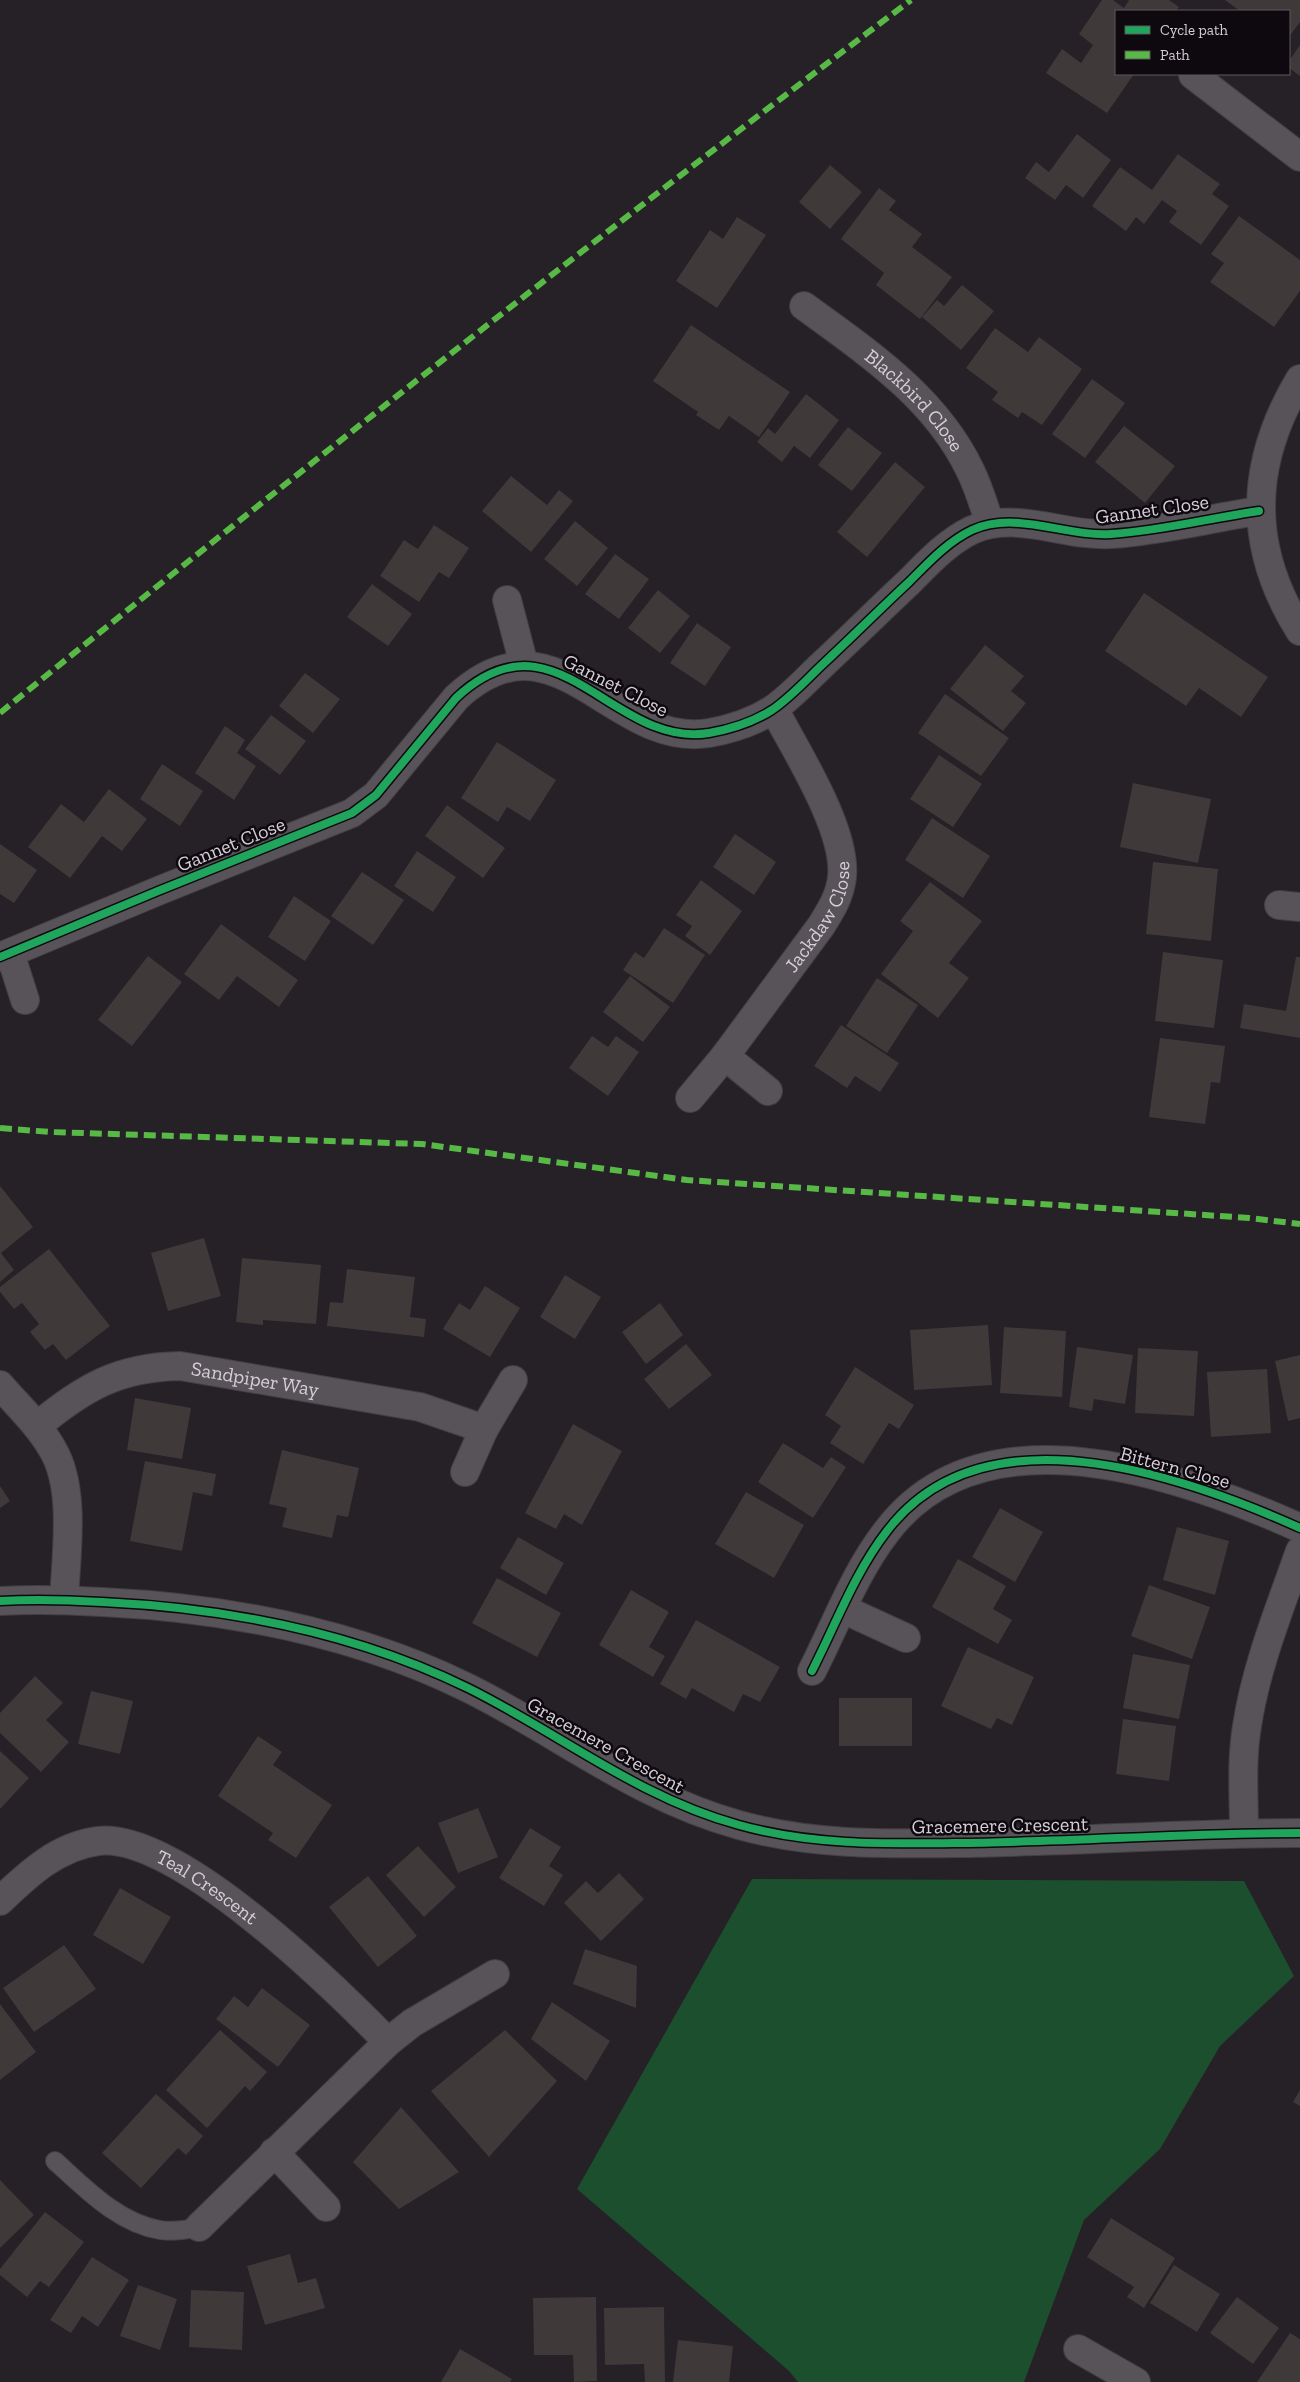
<svg xmlns="http://www.w3.org/2000/svg" width="1300" height="2382" font-family="'Zilla Slab',serif">
<style>
.green{fill:#1c4f2d}
.building{fill:#3f393a}
.lines{fill:none;stroke-linecap:round;stroke-linejoin:round}
.lane-casing{stroke:#433d44;stroke-width:20}
.street-casing{stroke:#433d44;stroke-width:30}
.lane{stroke:#585259;stroke-width:18}
.street{stroke:#585259;stroke-width:28}
.quiet{stroke:#58b947;stroke-width:6;stroke-dasharray:12 6;stroke-linecap:butt}
.cycleway-casing{stroke:#0e090f;stroke-width:11}
.cycleway{stroke:#20a55d;stroke-width:8}
.labels{text-anchor:middle;stroke-width:5;stroke-linejoin:round;paint-order:stroke}
.street-label{font-size:20px;fill:#d6ced7;stroke:#0e090f}
</style>
<rect width="100%" height="100%" fill="#262027"/>
<path class="green" d="M752 1879 1244 1881 1294 1976 1220 2046 1160 2149 1084 2220 1024 2382H798L789 2371 577 2189Z"/>
<path class="building" d="M1102 0H1113L1124 8 1129 0H1169L1179 7 1176 11H1116V74H1134L1107 113 1046 73 1062 49 1081 63 1093 45 1079 34Z
M1225 0H1300V22L1289 37V11H1240Z
M1300 45V76L1289 68V61Z
M1077 134 1111 160 1083 198 1066 185 1055 200 1025 178 1036 162 1049 172Z
M1178 154 1220 184 1212 194 1229 206 1201 245 1169 222 1177 211 1162 200 1144 224 1136 217 1126 231 1092 206 1120 167 1152 190Z
M830 165 862 192 830 229 799 202Z
M879 188 896 201 889 210 922 234 912 247 952 277 920 319 876 285 884 273 841 239Z
M1239 216 1300 260V291L1274 327 1210 282 1224 263 1211 254Z
M737 217 766 235 717 308 676 281 710 230 723 239Z
M962 285 994 311 961 350 922 317 937 300 944 306Z
M691 325 790 392 759 437 729 416 719 430 696 415 698 412 653 381Z
M995 328 1028 352 1039 337 1082 369 1042 425 1022 412 1018 418 992 400 998 392 966 368Z
M1092 379 1125 403 1085 458 1052 434Z
M806 394 839 420 810 458 794 446 782 462 757 442 768 428 775 434Z
M1124 426 1175 466 1145 503 1095 462Z
M848 427 882 453 852 491 818 465Z
M895 462 925 487 867 557 837 532Z
M511 476 547 505 559 490 573 501 531 552 482 511Z
M575 521 608 548 577 586 544 559Z
M434 525 469 548 449 578 439 572 419 602 380 576 404 540 418 549Z
M615 554 649 579 619 619 585 594Z
M372 584 412 614 388 646 347 617Z
M658 590 690 616 660 653 628 628Z
M1144 593 1268 677 1241 717 1199 688 1186 706 1105 651Z
M697 623 731 647 705 686 670 663Z
M985 645 1024 676 1011 691 1026 703 1003 731 950 689Z
M305 673 340 699 313 733 279 706Z
M945 694 1009 738 981 776 918 733Z
M271 715 306 741 280 775 245 749Z
M225 726 245 740 237 753 256 766 234 800 195 773Z
M497 742 556 780 530 821 507 807 498 822 461 798Z
M939 755 982 784 953 827 910 799Z
M162 764 203 791 180 826 140 799Z
M1133 783 1211 799 1198 863 1120 847Z
M109 789 147 819 122 851 102 836 70 878 28 847 61 804 84 822Z
M447 805 505 848 483 878 425 836Z
M932 818 990 856 963 898 905 860Z
M735 834 776 862 754 895 713 867Z
M0 844 37 870 14 903 0 894Z
M417 851 456 877 433 912 394 886Z
M1153 862 1218 869 1211 941 1146 934Z
M362 872 404 900 373 945 331 916Z
M701 880 742 911 710 955 685 936 692 926 676 915Z
M930 882 982 921 949 963 969 978 938 1018 881 974 913 931 900 921Z
M294 896 331 921 305 961 268 937Z
M221 924 298 980 279 1007 237 976 219 1000 184 974Z
M664 928 705 955 673 1003 623 970 635 952 644 958Z
M1163 952 1223 960 1214 1028 1155 1021Z
M148 956 182 982 132 1046 98 1020Z
M1296 957H1300V1038L1240 1028 1244 1004 1286 1011Z
M630 976 670 1007 643 1042 603 1012Z
M877 978 918 1005 887 1053 846 1026Z
M841 1025 899 1063 880 1092 855 1076 847 1088 814 1066Z
M592 1036 608 1047 616 1036 639 1052 608 1096 569 1068Z
M1160 1038 1225 1046 1220 1083 1211 1082 1205 1124 1149 1117Z
M0 1186 33 1227 1 1253 14 1270 0 1282Z
M204 1238 221 1296 168 1311 151 1253Z
M49 1249 110 1326 66 1360 53 1344 45 1350 30 1332 39 1324 22 1303 14 1309 0 1292V1287Z
M242 1258 321 1265 316 1324 263 1320V1325L236 1322Z
M347 1269 415 1277 410 1317 426 1319 424 1337 327 1326 330 1302 343 1303Z
M565 1275 601 1297 575 1339 540 1317Z
M485 1286 520 1308 490 1357 443 1329 459 1303 470 1310Z
M660 1303 683 1335 646 1364 622 1332Z
M988 1325 992 1385 914 1390 910 1330Z
M1004 1327 1066 1331 1062 1397 1000 1393Z
M686 1344 712 1375 669 1409 644 1379Z
M1077 1347 1133 1355 1125 1404 1094 1399 1092 1411 1069 1407Z
M1138 1348 1198 1351 1194 1416 1135 1413Z
M1300 1355V1418L1288 1421 1275 1361Z
M855 1367 914 1405 899 1429 889 1423 863 1464 830 1443 841 1426 825 1415Z
M1267 1369 1271 1433 1211 1437 1207 1372Z
M135 1398 191 1408 182 1459 127 1450Z
M573 1424 622 1451 582 1525 564 1514 556 1529 525 1513Z
M783 1443 823 1468 831 1457 846 1467 813 1518 758 1482Z
M282 1450 359 1468 348 1517 337 1515 332 1538 282 1527 287 1508 269 1504Z
M145 1461 216 1474 212 1496 193 1492 182 1551 130 1541Z
M0 1486 10 1501 0 1508Z
M746 1492 804 1525 774 1578 715 1544Z
M1000 1508 1043 1532 1015 1582 972 1557Z
M1177 1527 1229 1541 1215 1595 1163 1580Z
M518 1537 564 1563 546 1595 500 1568Z
M958 1559 1006 1586 993 1609 1012 1620 998 1644 932 1607Z
M497 1578 561 1613 537 1657 472 1623Z
M1149 1585 1210 1607 1192 1659 1131 1636Z
M631 1590 669 1612 649 1647 665 1656 653 1677 599 1645Z
M696 1620 780 1667 760 1702 743 1694 734 1712 692 1688 686 1699 660 1684Z
M968 1647 1034 1677 1012 1725 997 1718 991 1729 941 1706Z
M1133 1654 1190 1665 1179 1719 1123 1708Z
M35 1676 63 1703 46 1720 69 1742 41 1772 0 1733V1713Z
M91 1691 133 1701 120 1754 78 1744Z
M839 1698H912V1746H839Z
M1123 1719 1176 1726 1169 1781 1116 1774Z
M258 1736 282 1752 273 1765 332 1805 296 1858 268 1840 273 1833 218 1796Z
M0 1751 29 1778 0 1809Z
M478 1808 498 1857 458 1873 438 1823Z
M530 1828 561 1847 549 1866 563 1875 544 1906 499 1878Z
M418 1846 456 1887 424 1917 386 1875Z
M619 1873 644 1899 601 1941 564 1903 586 1881 598 1893Z
M368 1876 417 1936 378 1967 329 1907Z
M120 1888 171 1917 143 1964 93 1935Z
M64 1945 96 1989 34 2032 3 1988Z
M585 1949 637 1966 636 2008 573 1984Z
M262 1988 310 2025 278 2067 216 2019 234 1996 248 2007Z
M552 2002 610 2041 586 2081 531 2039Z
M0 2004 36 2052 0 2080Z
M220 2030 267 2072 250 2091 245 2086 207 2128 166 2090Z
M505 2030 557 2081 489 2157 431 2091Z
M1300 2090V2106L1293 2102Z
M156 2094 203 2136 186 2155 178 2148 141 2188 102 2153Z
M401 2107 459 2172 399 2209 353 2162Z
M0 2180 34 2215 0 2248Z
M45 2212 84 2242 49 2287 40 2281 27 2297 0 2275V2269Z
M1111 2218 1175 2258 1144 2308 1127 2297 1134 2287 1087 2257Z
M290 2254 298 2283 316 2278 325 2308 265 2325 247 2266Z
M92 2257 129 2280 98 2327 82 2316 71 2333 50 2320Z
M1174 2265 1220 2294 1197 2332 1150 2303Z
M138 2285 177 2299 160 2350 120 2336Z
M191 2290 244 2292 242 2350 189 2347Z
M596 2297 597 2381 574 2382 573 2355H534L533 2298Z
M1237 2297 1279 2328 1253 2364 1210 2333Z
M664 2307 665 2382H645L644 2364 605 2365 604 2308Z
M1290 2333 1300 2339V2382H1257Z
M678 2340 733 2346 729 2382H673Z
M460 2349 512 2379 510 2382H441Z"/>
<g class="lines">
<defs>
<path id="lane" d="M55 2161C85 2188 118 2223 160 2230 173 2232 186 2230 199 2227"/>
<g id="street">
<path d="M1193 75 1300 157"/>
<path id="s1" d="M804 306C867 352 935 397 970 470 979 488 984 506 990 524"/>
<path d="M1300 379C1249 464 1247 547 1300 631"/>
<path d="M507 600 524 665"/>
<path d="M1279 905 1300 907"/>
<path d="M10 953 25 1000"/>
<path d="M0 957 158 891 352 813 376 795 456 698C556 604 612 749 709 733 732 729 753 722 772 710 791 697 807 679 823 664 852 637 880 609 909 582 928 563 947 542 972 530 1016 510 1065 537 1111 534 1161 531 1210 518 1259 511"/>
<path d="M725 1056 768 1091"/>
<path id="s2" d="M690 1098 725 1056 821 926C831 910 840 896 842 877 847 830 796 751 774 709"/>
<path d="M0 1385C18 1406 39 1425 53 1450 76 1489 66 1556 64 1600"/>
<path id="s3" d="M37 1426C83 1388 118 1367 180 1366L420 1407 484 1429"/>
<path d="M465 1472 484 1429 513 1380"/>
<path d="M0 1601C34 1599 68 1600 102 1602 228 1608 354 1632 468 1688 561 1734 637 1797 739 1825 810 1845 882 1844 955 1843 1070 1842 1185 1833 1300 1833"/>
<path d="M843 1609 906 1638"/>
<path d="M812 1671C836 1624 855 1572 887 1531 983 1405 1182 1475 1300 1528"/>
<path d="M1244 1833C1244 1797 1241 1761 1247 1726 1256 1666 1280 1608 1300 1551"/>
<path id="s4" d="M0 1901C28 1874 58 1846 98 1841 176 1831 335 1988 388 2042"/>
<path d="M274 2152 326 2207"/>
<path d="M199 2227 388 2042 412 2023 495 1974"/>
<path d="M1078 2349 1136 2382"/>
</g>
</defs>
<use href="#lane" class="lane-casing"/>
<use href="#street" class="street-casing"/>
<use href="#lane" class="lane"/>
<use href="#street" class="street"/>
<path class="quiet" d="M0 713C300 470 603 232 911 0
M0 1128 50 1132 422 1144 687 1180 1249 1218 1300 1224"/>
<defs>
<path id="cycleway" d="M0 957 158 891 352 813 376 795 456 698C556 604 612 749 709 733 732 729 753 722 772 710 791 697 807 679 823 664 852 637 880 609 909 582 928 563 947 542 972 530 1016 510 1065 537 1111 534 1161 531 1210 518 1259 511
M0 1601C34 1599 68 1600 102 1602 228 1608 354 1632 468 1688 561 1734 637 1797 739 1825 810 1845 882 1844 955 1843 1070 1842 1185 1833 1300 1833
M812 1671C836 1624 855 1572 887 1531 983 1405 1182 1475 1300 1528"/>
</defs>
<use href="#cycleway" class="cycleway-casing"/>
<use href="#cycleway" class="cycleway"/>
</g>
<g class="labels">
<g class="street-label">
<text dy="7" stroke="none"><textPath href="#s1" startOffset="146">Blackbird Close</textPath></text>
<text transform="translate(1152 509) rotate(-8)" y="7">Gannet Close</text>
<text transform="translate(616 685) rotate(27)" y="7">Gannet Close</text>
<text transform="translate(231 844) rotate(-22)" y="7">Gannet Close</text>
<text dy="7" stroke="none"><textPath href="#s2" startOffset="224">Jackdaw Close</textPath></text>
<text dy="7" stroke="none"><textPath href="#s3" startOffset="235">Sandpiper Way</textPath></text>
<text transform="translate(1175 1467) rotate(15)" y="7">Bittern Close</text>
<text transform="translate(606 1745) rotate(29)" y="7">Gracemere Crescent</text>
<text transform="translate(1000 1825) rotate(-1)" y="7">Gracemere Crescent</text>
<text dy="7" stroke="none"><textPath href="#s4" startOffset="238">Teal Crescent</textPath></text>
</g>
</g>
<rect x="1115" y="10" width="175" height="65" fill="#0e090f" stroke="#5e585f"/>
<rect x="1125" y="26" width="25" height="8" fill="#20a55d" stroke="#5e585f"/>
<text x="1160" y="35" font-size="15" fill="#d6ced7">Cycle path</text>
<rect x="1125" y="51" width="25" height="8" fill="#58b947" stroke="#5e585f"/>
<text x="1160" y="60" font-size="15" fill="#d6ced7">Path</text>
</svg>
